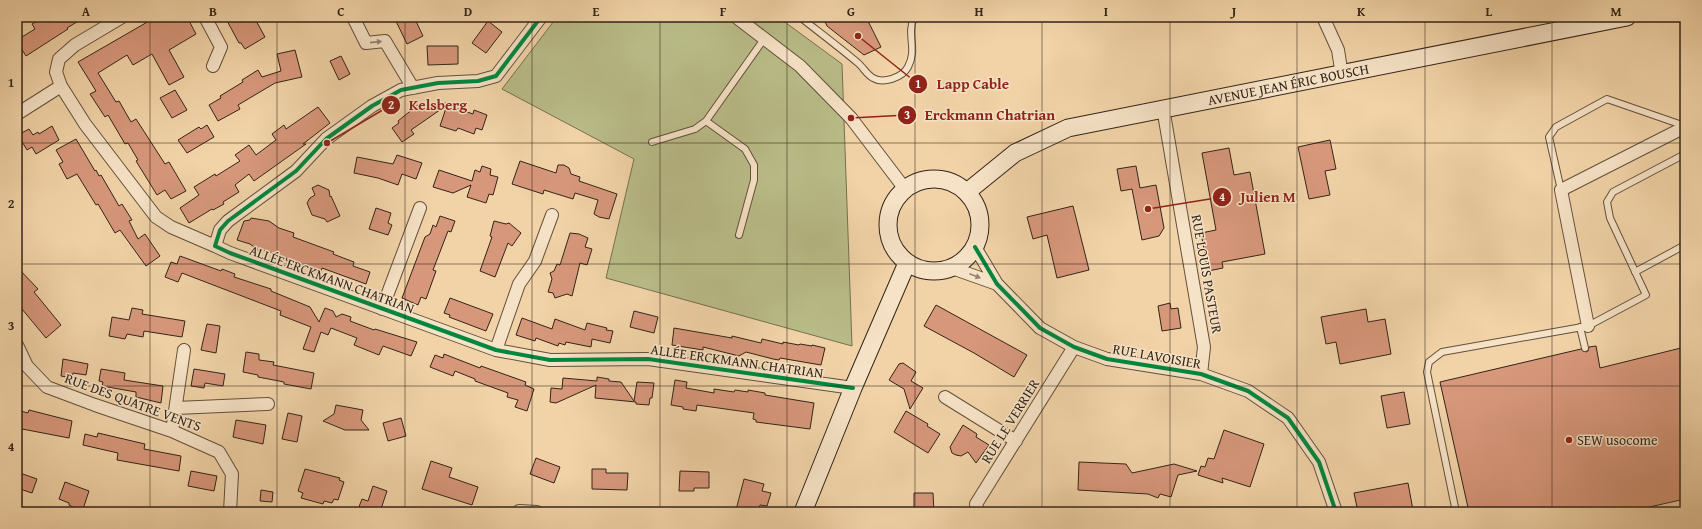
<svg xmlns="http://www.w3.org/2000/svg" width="1702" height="529" font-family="'Gentium Book Plus',serif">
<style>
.green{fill:#b9bc88;stroke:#767050}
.building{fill:#d7977b;stroke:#332418}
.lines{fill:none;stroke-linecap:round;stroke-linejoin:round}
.service-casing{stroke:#62503c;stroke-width:8}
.minor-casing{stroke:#62503c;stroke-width:14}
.secondary-casing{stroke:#332418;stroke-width:19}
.service{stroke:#f6e2c6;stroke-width:6}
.minor{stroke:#f6e2c6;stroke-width:12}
.secondary{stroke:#f6e2c6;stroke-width:17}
.cycleway-casing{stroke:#f6e2c6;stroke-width:6}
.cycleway{stroke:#00873e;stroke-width:4}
.oneway{fill:#94836f}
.grid{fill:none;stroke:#332418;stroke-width:1;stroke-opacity:0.55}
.poi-dot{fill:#8f2418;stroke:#f6e2c6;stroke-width:1.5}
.labels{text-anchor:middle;stroke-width:3;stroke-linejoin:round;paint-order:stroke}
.street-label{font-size:14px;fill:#332418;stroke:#f6e2c6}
.poi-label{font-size:14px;fill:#332418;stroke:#f6e2c6;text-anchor:start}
.leader{fill:none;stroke:#8f2418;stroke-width:1.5}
.callout-dot{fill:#8f2418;stroke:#f6e2c6;stroke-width:1.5}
.mark-label{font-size:12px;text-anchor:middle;font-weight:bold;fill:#fff}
.callout-label{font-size:15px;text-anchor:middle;font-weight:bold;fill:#8f2418;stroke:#f6e2c6;stroke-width:3;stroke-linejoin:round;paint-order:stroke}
.neatline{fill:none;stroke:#332418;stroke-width:1.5}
.grid-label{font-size:13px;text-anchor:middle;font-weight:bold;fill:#332418}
</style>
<rect width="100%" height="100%" fill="#f1d3a7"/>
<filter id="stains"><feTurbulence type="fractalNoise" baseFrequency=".005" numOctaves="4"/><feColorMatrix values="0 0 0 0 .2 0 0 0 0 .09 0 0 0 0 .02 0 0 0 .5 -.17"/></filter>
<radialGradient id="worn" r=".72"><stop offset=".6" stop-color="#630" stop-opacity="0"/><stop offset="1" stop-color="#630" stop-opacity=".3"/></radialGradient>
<path class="green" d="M557 17H778L842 64 852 346 606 278 634 159 502 89Z"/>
<path class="building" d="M44 17H85L67 28 68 29 26 56 17 42V40L35 29 32 24Z
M156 17H187L196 34 169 50 184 77 169 85 152 54 133 65 127 55 98 73 116 102 119 101 131 122 136 119 165 164 169 162 186 191 171 199 165 190 157 195 136 161 138 160 128 143 125 144 108 115 105 117 90 94 96 91 78 62Z
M225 17H254L265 37 245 49 241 43H239Z
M394 17H414L423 36 407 44Z
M823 17H866L881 47 864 55 827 26Z
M488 21 502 32 486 53 472 43Z
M427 46H458V64L428 65Z
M295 50 302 77 275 83 238 105 240 109 218 121 209 105 221 98 220 96 243 82 242 80 258 70 262 77 281 71 277 54Z
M341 56 350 74 339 80 330 61Z
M175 90 187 110 172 118 160 98Z
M450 103 411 130 414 134 402 142 392 128 399 123 398 121 419 104Z
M447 105 473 114 474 110 487 115 482 130 476 128 474 134 458 128 456 131 440 126Z
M318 107 330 123 303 144H306L254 181 249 174 235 185 239 192 223 202 224 204 213 210 212 209 189 223 180 208 199 195 194 187 215 174 216 176 240 161 235 155 249 145 256 155 276 140 272 134 284 125 286 129Z
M207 125 214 137 187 153 178 140 199 127 201 129Z
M52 126 59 140 36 154 32 147 27 150 18 135 29 129 33 135 38 132 39 134Z
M76 139 95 171 96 170 99 176 101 175 119 206 122 204 132 220 129 221 138 239 145 234 160 256 146 266 120 230 115 233 98 204 96 205 77 174 67 179 59 164 63 162 56 150Z
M1330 140 1336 169 1325 171 1330 195 1309 199 1298 147Z
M1229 148 1234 175 1250 172 1265 254 1222 262 1223 268 1208 271 1201 233 1216 230 1202 153Z
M397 155 422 163 416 179 402 174 398 185 378 178 354 173 357 157 393 164Z
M520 161 556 173 558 165H564L569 168 571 174 580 177 579 181 617 194 609 219 599 217 594 214 598 200 575 193 573 199 544 190 543 194 512 184Z
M482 166 491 169 490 175 498 177 493 195 489 194 486 203 467 197 471 185 453 193 433 187 439 170 472 181 475 170 480 172Z
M1136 166 1140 188 1156 185 1164 228 1159 236 1142 240 1132 189 1121 191 1117 169Z
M318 185 329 190 330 197 331 196 340 216 327 222 325 219 312 215 307 203 310 198 315 195 312 188Z
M1073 206 1089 270 1057 278 1047 235 1033 239 1027 217Z
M376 208 391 213 388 223 392 225 388 235 369 229Z
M440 216 455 221 451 232 448 231 433 270 436 271 426 299 421 297 418 305 402 298 425 237 430 234 433 225 436 227Z
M251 218 269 221 279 228 294 233 293 237 334 252 333 254 354 262 353 266 370 272 366 284 322 268 320 273 286 260 287 259 268 251 258 250 250 244 237 240 244 221 250 220Z
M494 221 506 224 509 223 521 233 512 246 508 243 495 277 480 271 492 237 490 236Z
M570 233 579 234 588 238 585 247 592 249 587 265 580 263 572 296 567 294 555 298 553 293 548 292 552 279 550 273 554 271 557 264 560 265Z
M180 256 221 271 222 269 235 274 234 277 271 289V291L310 307 319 322 325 308 333 311 336 317 342 314 351 317 350 321 374 330 375 329 417 342 411 356 383 346 379 355 354 345 357 338 331 328 328 335 321 332 314 352 303 349 311 327 280 315 281 311 182 273 178 282 165 277 171 262 177 264Z
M17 267 38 289 34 292 61 325 46 338 17 303Z
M450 298 493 314 486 331 449 317 450 315 444 313Z
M1170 303 1171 309 1178 308 1181 328 1162 331 1158 306Z
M936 305 1027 355 1014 377 974 353 924 326Z
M132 308 143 310 142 314 185 321 182 337 144 331 143 337 127 334 125 339 109 336 112 317 129 320Z
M1366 309 1368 322 1385 319 1391 354 1340 364 1336 342 1326 344 1321 317Z
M634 311 658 317 654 333 630 327Z
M522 318 552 329 555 319 585 330 587 323 607 328 606 330 613 331 610 343 592 339 591 347 566 342 565 345 559 343 558 346 536 338 535 341 516 335Z
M207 324 220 326 216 353 201 350Z
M674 328 732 338V336L761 343 762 339 783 344V342L799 345 800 344 812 346V345L825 348 821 365 780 358 779 360 773 359 746 352 739 356 703 347V350L672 345Z
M1596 346 1600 368 1685 347V499L1627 512H1469L1440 382 1581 349 1586 352 1588 351 1589 347Z
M246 352 259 354V360L274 362 273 365 314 373 311 389 284 384V382L279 381 258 377V375L243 372Z
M444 354 480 368 481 366 526 382 525 385 534 389 527 411 515 407 518 400 507 397 508 393 475 381V379L455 371 453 376 430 367 435 355 443 358Z
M63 359 88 364 86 375 73 373 72 378 61 376Z
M903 363 916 372 911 381 923 388 910 409 904 389 889 380 899 364Z
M101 369 125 373 124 380 163 386 161 403 136 397V392L102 386 103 382 99 381Z
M194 369 225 374 223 386 205 383 204 388 191 386Z
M597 377 609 379V381L621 382 634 401 637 382 654 383 652 398H650L649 405 636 404V402L595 398 596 385 556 403 550 402 551 388 562 389 563 378 597 381Z
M675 380 687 382 686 388 714 393V389L734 392 735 390 748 392V390L765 393V395L814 403 810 429 756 422V420L753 419 754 413 697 405 696 411 683 409V407L671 405Z
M1404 392 1410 424 1387 428 1381 396Z
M336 405 363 410 361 420 369 430H345L323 421 334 414Z
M17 410 28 413 29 410 72 421 69 438 17 428Z
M906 411 928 424 927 426 940 434 928 453 894 432Z
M288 413 302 416 297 442 282 439Z
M401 418 406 436 388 441 383 423Z
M236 420 266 425 263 444 233 437Z
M963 425 977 434 976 437 989 445 976 463 968 452 961 456 956 455 952 453 950 447Z
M1224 430 1264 444 1250 487 1222 478 1223 483 1198 475 1201 466 1205 467 1208 458 1214 459Z
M98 433 145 444 144 449 181 456 179 471 117 460 118 453 83 445 85 434 97 437Z
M536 458 560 467 554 483 530 474Z
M431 461 452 468 449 477 478 487 472 505 422 489Z
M1079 462 1126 464 1132 473 1174 464 1197 471 1178 475 1171 497 1160 494 1158 498 1148 494 1078 490Z
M305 469 340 478 339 480 344 482 338 500 334 499 332 503 324 501 323 504 301 498 303 493 298 491Z
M592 469H606V473H628L627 490 592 489Z
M191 471 217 476 214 491 188 486Z
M680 471 709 472V488H694V491H679Z
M17 472 37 479 32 493 17 488Z
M744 479 764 484 762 491 771 493 767 506 760 505 758 512H744L736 510Z
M65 482 89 491 82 512H71L73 507 69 505V503L59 499Z
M1408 483 1413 510 1401 512H1358L1354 493Z
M373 486 387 491 380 512H357L362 499 368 501Z
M261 490 273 492 272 502 260 501Z
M914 493H933L934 512H914Z"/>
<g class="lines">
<defs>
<path id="service" d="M800 17C819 32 839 47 858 63 863 67 867 75 873 78 883 84 902 78 908 67 918 48 906 36 914 17
M706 121 745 149 754 165V180L739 235
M652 142 695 129 706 121 764 39
M1561 190 1549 137 1556 127 1607 99 1685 126
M1635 272 1685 245
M1580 327 1585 348
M1456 512 1427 372 1429 362 1442 352 1588 326 1646 295 1610 218 1607 202 1613 192 1685 154"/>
<path id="minor" d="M122 17 75 45 59 59 56 72 61 86 85 124 156 217 171 227 215 246
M205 17 221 47 213 66
M353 17 366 43 385 41 413 88
M541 17 496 76 478 81 438 83 401 90 372 106 326 139 296 171 228 221 220 230 215 246 230 253 496 350 550 360 648 359 853 388
M736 17 800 66 851 118 905 189
M1323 17 1338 50 1342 75
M1163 108 1204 347 1201 374
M17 114 61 86
M975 247 997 284 1040 328 1074 347 1107 359 1201 374 1248 391 1288 418 1319 462 1336 512
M952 268 997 284
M382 309 420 208
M1588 326 1561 190 1685 127
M17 345 27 366 47 387 95 405 172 431 219 452 232 474 230 512
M496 350 519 284 535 261 552 215
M945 397 1016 441
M176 408 268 404
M172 431 184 350
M519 511 537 512
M978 512 976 504 1074 347"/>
<g id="secondary">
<circle cx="934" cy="225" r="46"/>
<path id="s1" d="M967 192 1015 153 1068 128 1627 17"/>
<path d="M803 512 853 388 907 263"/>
</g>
</defs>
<use href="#service" class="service-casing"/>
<use href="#minor" class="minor-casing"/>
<use href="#secondary" class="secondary-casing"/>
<use href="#service" class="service"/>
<use href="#minor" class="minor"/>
<use href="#secondary" class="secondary"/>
<defs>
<path id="cycleway" d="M541 17 496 76 478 81 438 83 401 90 372 106 326 139 296 171 228 221 220 230 215 246 230 253 496 350 550 360 648 359 853 388
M975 247 997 284 1040 328 1074 347 1107 359 1201 374 1248 391 1288 418 1319 462 1336 512"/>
</defs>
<use href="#cycleway" class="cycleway-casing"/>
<use href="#cycleway" class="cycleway"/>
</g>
<defs><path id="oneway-solid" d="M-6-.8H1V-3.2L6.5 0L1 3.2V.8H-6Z"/></defs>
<g class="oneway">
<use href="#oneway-solid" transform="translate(376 42) rotate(-6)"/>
<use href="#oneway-solid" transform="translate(975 276) rotate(21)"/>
</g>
<path class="grid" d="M150 17V512M277 17V512M405 17V512M532 17V512M660 17V512M787 17V512M915 17V512M1042 17V512M1170 17V512M1297 17V512M1425 17V512M1552 17V512M17 143H1685M17 264H1685M17 386H1685"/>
<circle class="poi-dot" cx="1569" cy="440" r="4"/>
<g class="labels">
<g class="street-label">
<text dy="5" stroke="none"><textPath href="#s1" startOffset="345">AVENUE JEAN ÉRIC BOUSCH</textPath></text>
<text transform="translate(1207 274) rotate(80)" y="5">RUE LOUIS PASTEUR</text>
<text transform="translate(332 279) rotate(20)" y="5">ALLÉE ERCKMANN CHATRIAN</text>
<text transform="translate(1157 356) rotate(10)" y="5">RUE LAVOISIER</text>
<text transform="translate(737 361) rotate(8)" y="5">ALLÉE ERCKMANN CHATRIAN</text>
<text transform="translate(133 402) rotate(20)" y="5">RUE DES QUATRE VENTS</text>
<text transform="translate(1010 421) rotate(-58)" y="5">RUE LE VERRIER</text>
</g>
<g class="poi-label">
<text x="1577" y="445">SEW usocome</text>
</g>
</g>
<path class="leader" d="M858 36L918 84M327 143L391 105M851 118L907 115M1148 209L1222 197"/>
<g class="callout-dot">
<circle cx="858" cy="36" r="4"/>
<circle cx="327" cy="143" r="4"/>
<circle cx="851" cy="118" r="4"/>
<circle cx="1148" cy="209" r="4"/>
<circle cx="918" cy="84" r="10"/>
<circle cx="391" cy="105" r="10"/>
<circle cx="907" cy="115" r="10"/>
<circle cx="1222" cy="197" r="10"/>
</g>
<g class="mark-label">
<text x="918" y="88">1</text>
<text x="391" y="109">2</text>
<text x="907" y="119">3</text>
<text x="1222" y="201">4</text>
</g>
<g class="callout-label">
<text x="973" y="89">Lapp Cable</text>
<text x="438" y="110">Kelsberg</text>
<text x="990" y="120">Erckmann Chatrian</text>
<text x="1268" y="202">Julien M</text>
</g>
<rect width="1702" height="529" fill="none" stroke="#f1d3a7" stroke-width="44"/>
<rect x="22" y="22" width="1658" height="485" class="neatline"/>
<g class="grid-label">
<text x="86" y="16">A</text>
<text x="213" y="16">B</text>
<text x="341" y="16">C</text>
<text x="468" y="16">D</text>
<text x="596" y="16">E</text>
<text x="723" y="16">F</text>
<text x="851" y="16">G</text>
<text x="979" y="16">H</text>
<text x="1106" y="16">I</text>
<text x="1234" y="16">J</text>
<text x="1361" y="16">K</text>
<text x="1489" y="16">L</text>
<text x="1616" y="16">M</text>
<text x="11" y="87">1</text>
<text x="11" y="208">2</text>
<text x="11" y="330">3</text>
<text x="11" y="451">4</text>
</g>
<rect width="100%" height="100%" filter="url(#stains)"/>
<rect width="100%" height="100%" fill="url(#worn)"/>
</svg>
